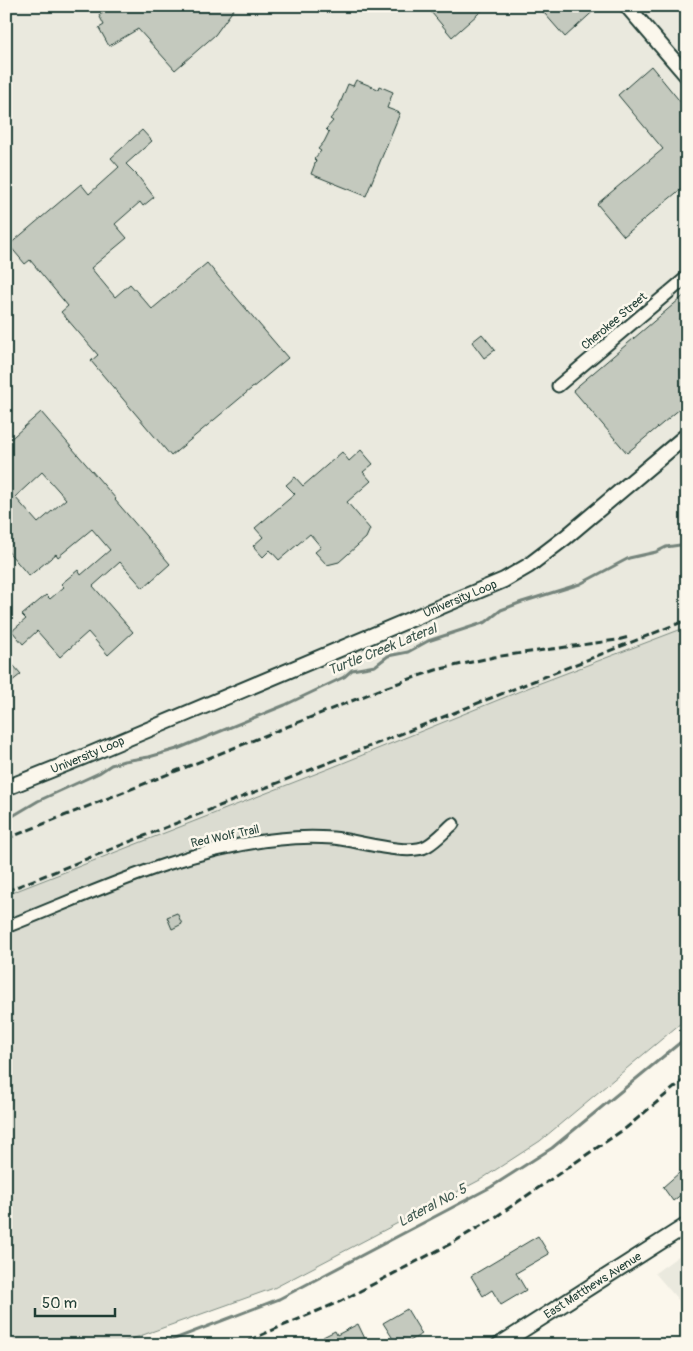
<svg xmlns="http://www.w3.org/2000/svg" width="693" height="1351" font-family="Pangolin,sans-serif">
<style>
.built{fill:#eae9de}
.green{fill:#dbdcd1;stroke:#7d8c82}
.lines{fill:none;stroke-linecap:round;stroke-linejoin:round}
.stream{stroke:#74847b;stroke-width:3}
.building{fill:#c4c9be;stroke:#1f3d34;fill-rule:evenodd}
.minor-casing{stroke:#1f3d34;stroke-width:15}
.tertiary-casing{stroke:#1f3d34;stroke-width:18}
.minor{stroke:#fbf7ec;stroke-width:11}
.tertiary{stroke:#fbf7ec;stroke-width:14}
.rail{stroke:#1f3d34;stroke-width:3;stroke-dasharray:8 4;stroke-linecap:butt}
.labels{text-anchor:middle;stroke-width:5;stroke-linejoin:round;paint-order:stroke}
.street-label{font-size:12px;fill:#1f3d34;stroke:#fbf7ec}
.water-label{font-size:14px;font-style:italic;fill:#425b52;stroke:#fbf7ec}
</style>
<rect width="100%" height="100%" fill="#fbf7ec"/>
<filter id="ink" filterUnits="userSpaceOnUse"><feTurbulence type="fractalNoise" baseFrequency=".02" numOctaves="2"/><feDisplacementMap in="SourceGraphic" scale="10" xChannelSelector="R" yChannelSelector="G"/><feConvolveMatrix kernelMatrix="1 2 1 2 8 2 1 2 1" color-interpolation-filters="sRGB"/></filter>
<g filter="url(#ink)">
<path class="built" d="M6 6H687V1018L540 1141 480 1180 274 1288 115 1345H6Z
M687 1250V1310L655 1273Z"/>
<path class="green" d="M687 627V1018L540 1141 480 1180 274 1288 115 1345H6V895L333 767 535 685Z"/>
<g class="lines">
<path class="stream" d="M6 820 38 801 99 773 111 765 124 761 149 757 177 749 285 705 344 677 352 670 375 666 388 656 408 652 428 641 486 622 501 610 522 602 580 584 629 558 656 552 666 547 687 544
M159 1345 279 1299 491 1187 552 1148 687 1037"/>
</g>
<path class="building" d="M99 6H236L215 35 175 70 138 29 109 46 99 28 104 25 99 15 103 13Z
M426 6H487L452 37Z
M538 6H599L565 37Z
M651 66 687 110V184L624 236 597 204 663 149 618 95Z
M356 80 378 89 379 86 393 92 387 108 400 113 366 196 311 174 316 161 314 159 321 151 318 149 324 142 329 132 326 129 333 121 330 119 337 111 348 84 353 86Z
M142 130 152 141 126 164 137 175 154 197 143 206 140 202 115 224 127 238 91 268 115 297 130 284 152 309 207 263 288 358 171 456 91 361 98 355 61 312 68 306 30 260 25 264 9 245 81 184 89 194 119 167 111 158Z
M687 293V403L627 453 573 390Z
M482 334 495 350 484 358 472 342Z
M41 412 116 499 115 500 170 564 143 588 120 562 93 586 133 632 108 655 88 632 60 657 37 631 23 644 12 631 26 619 22 615 46 595 50 599 64 587 61 584 78 570 81 575 110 550 92 529 58 557 56 554 29 576 6 549V443ZM42 472 66 499 38 523 15 497Z
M361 450 373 464 363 472 371 481 347 502 370 529 366 538 339 562 327 565 315 552 321 547 310 534 279 560 270 550 263 557 253 546 263 537 255 528 295 494 286 485 295 477 303 486 342 452 349 461Z
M6 657 21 674 6 686Z
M177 913 182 924 172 929 167 917Z
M687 1166V1190L673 1201 663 1187Z
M538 1236 549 1254 516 1273 526 1290 501 1305 492 1290 483 1296 471 1276Z
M407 1309 422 1334 403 1345H397L383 1323Z
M358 1324 368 1345H327L323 1337 335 1331 337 1335Z"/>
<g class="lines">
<defs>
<path id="minor" d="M558 386 687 277
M6 927C95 892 184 848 280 839 298 837 316 837 333 838 357 840 408 857 427 846 436 841 445 831 453 824"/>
<g id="tertiary">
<path d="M627 6 687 76"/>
<path id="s1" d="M6 788 81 758 504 580 528 566 566 537 687 435"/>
<path id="s2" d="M499 1345 687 1225"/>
</g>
</defs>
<use href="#minor" class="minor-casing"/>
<use href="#tertiary" class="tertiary-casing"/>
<use href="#minor" class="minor"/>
<use href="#tertiary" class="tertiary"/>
<path class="rail" d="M6 839 384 688 436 670 494 657 617 640 629 637
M6 891 687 620
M238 1345 341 1301 452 1243 494 1218 626 1128 687 1077"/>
</g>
</g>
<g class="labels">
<g class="street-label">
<text transform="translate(614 321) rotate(-40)" y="4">Cherokee Street</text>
<text dy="4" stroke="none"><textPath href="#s1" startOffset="492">University Loop</textPath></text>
<text dy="4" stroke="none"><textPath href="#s1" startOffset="88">University Loop</textPath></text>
<text transform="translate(225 836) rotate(-12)" y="4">Red Wolf Trail</text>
<text dy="4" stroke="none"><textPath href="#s2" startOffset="111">East Matthews Avenue</textPath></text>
</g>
<g class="water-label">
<text transform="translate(382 649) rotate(-22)" y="5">Turtle Creek Lateral</text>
<text transform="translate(432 1205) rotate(-28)" y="5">Lateral No. 5</text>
</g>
</g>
<rect width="693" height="1351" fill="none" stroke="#fbf7ec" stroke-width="25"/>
<rect x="12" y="12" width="668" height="1326" fill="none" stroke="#1f3d34" stroke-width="2" filter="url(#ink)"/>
<path d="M35 1308v8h80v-8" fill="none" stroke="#1f3d34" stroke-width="2.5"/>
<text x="42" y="1308" font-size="15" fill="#1f3d34" stroke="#fbf7ec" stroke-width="4" paint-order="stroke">50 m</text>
</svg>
